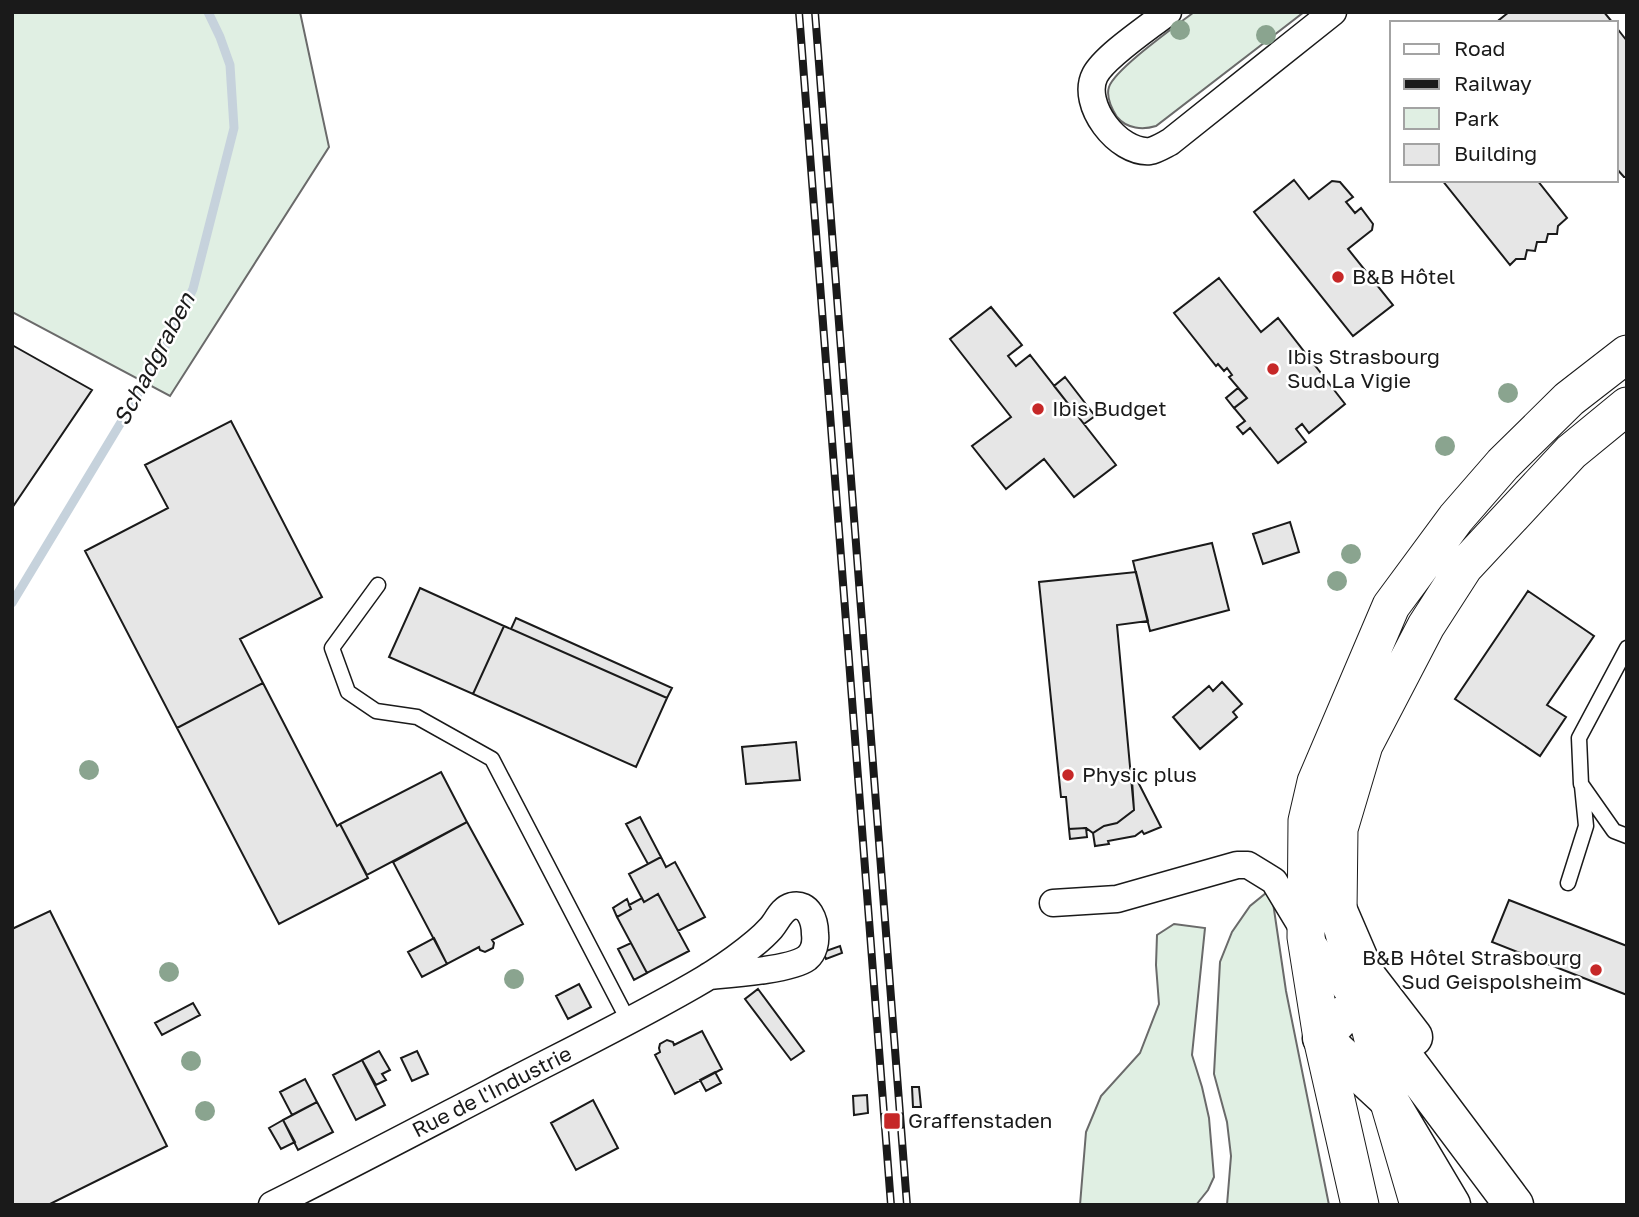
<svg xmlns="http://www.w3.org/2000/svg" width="1639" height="1217" font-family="'Golos Text',sans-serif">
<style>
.green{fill:#e0efe3;stroke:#6a6a6a;stroke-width:2}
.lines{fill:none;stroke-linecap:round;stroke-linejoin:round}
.stream{stroke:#c6d2dc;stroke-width:9}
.building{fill:#e6e6e6;stroke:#1a1a1a;stroke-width:2}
.service-casing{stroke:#1a1a1a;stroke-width:17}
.minor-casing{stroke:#1a1a1a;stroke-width:29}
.secondary-casing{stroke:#1a1a1a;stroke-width:39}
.trunk-casing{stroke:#1a1a1a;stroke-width:41}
.service{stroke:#fff;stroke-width:14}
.minor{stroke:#fff;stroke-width:26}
.secondary{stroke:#fff;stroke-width:37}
.trunk{stroke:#fff;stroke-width:38}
.rail-casing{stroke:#1a1a1a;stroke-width:8}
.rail{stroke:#fff;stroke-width:5;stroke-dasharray:16;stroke-linecap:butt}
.tree{fill:#8aa48f}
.poi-dot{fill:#c62828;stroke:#fff;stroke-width:2.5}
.labels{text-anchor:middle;stroke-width:5;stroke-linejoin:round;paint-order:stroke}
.poi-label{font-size:21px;fill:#1a1a1a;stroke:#fff;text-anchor:start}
.street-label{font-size:21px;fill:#1a1a1a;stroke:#fff}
.water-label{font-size:23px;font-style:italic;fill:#1a1a1a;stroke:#fff}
</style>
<rect width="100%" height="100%" fill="#fff"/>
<path class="green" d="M12 12H300L329 147 170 396 12 312Z
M1194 12H1304L1156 126C1143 130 1127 129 1117 117 1112 109 1106 96 1109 87 1115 69 1176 26 1194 12Z
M1271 889 1286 991 1329 1205H1227L1231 1156 1227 1122 1214 1074 1220 962 1232 932 1250 906Z
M1174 924 1205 928 1192 1055 1202 1087 1209 1118 1214 1177 1208 1190 1196 1205H1080L1086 1132 1101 1096 1140 1053 1159 1004 1156 965 1157 935Z"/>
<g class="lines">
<path class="stream" d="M12 603 158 361 193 289 234 128 230 65 220 37 208 12"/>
</g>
<path class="building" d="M1509 12H1604L1613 23H1501L1499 20Z
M1616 27 1627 41V177H1624L1616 168Z
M1294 180 1309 199 1332 181 1340 182 1353 197 1346 202 1355 213 1361 208 1373 224 1372 230 1348 249 1393 305 1353 336 1254 212Z
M1442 180H1537L1567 218 1558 226 1557 234H1548L1546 242H1537L1535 251 1527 250 1525 259H1516L1510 265Z
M1219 278 1261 332 1278 318 1345 404 1309 433 1302 424 1296 429 1306 442 1278 463 1250 428 1243 434 1237 427 1245 421 1234 408 1247 398 1229 377 1232 375 1227 368 1224 371 1218 364 1216 366 1174 313Z
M991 307 1022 345 1008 356 1016 366 1030 355 1116 465 1074 497 1044 459 1006 489 972 446 1011 417 950 339Z
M12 345 92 390 12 508Z
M1065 377 1095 416 1084 424 1054 386Z
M1238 388 1247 398 1234 408 1226 398Z
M231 421 322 597 240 639 263 683 177 728 85 551 168 508 145 465Z
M1290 522 1299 552 1263 564 1253 534Z
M1212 543 1229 610 1150 631 1133 561Z
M1136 572 1148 621 1117 625 1134 810 1117 823 1104 826 1093 833 1086 828 1069 829 1066 797H1061L1039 582Z
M420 588 504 626 473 694 389 657Z
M1528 591 1594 636 1547 705 1566 717 1540 756 1455 699Z
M516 618 672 688 667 698 511 629Z
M504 626 667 698 636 767 473 694Z
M1222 682 1242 704 1233 712 1237 717 1200 749 1173 717 1209 686 1213 691Z
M263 683 337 826 340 824 368 878 279 924 177 728Z
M796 742 800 780 746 784 742 747Z
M441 772 467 822 367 875 340 824Z
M1132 780H1137L1161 827 1144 834 1142 831 1135 836 1108 841 1109 844 1095 846 1093 833 1104 826 1117 823 1134 810Z
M640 817 661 857 648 864 626 824Z
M467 822 523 924 492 940 494 943 493 948 485 952 480 950 479 947 447 964 393 862Z
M1086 828 1087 837 1070 839 1069 829Z
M661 857 666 867 675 862 705 917 678 931 658 894 644 902 629 874Z
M658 894 689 951 647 973 617 917 631 909 629 905 642 898 644 902Z
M627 899 631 909 617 917 613 908Z
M1509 900 1627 946V995L1492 942Z
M50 911 167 1146 48 1205H12V929Z
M434 938 447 964 422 977 408 952Z
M631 943 647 973 634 980 618 949Z
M840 946 842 953 826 959 823 952Z
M579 984 591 1007 568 1019 556 996Z
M758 989 804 1051 791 1060 745 999Z
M193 1003 200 1015 162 1035 155 1023Z
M702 1031 722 1069 675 1094 655 1055 660 1052 659 1048 660 1044 667 1040 673 1042 674 1045Z
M379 1051 390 1070 382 1074 386 1080 376 1085 362 1060Z
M417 1051 428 1074 412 1081 401 1058Z
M362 1060 385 1105 356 1120 333 1075Z
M715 1072 721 1083 706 1091 700 1080Z
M305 1079 317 1102 292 1115 280 1092Z
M912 1087H919L921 1107H913Z
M867 1095 868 1113 854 1115 853 1096Z
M593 1100 618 1148 576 1170 551 1123Z
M317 1102 333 1132 298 1150 283 1120Z
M283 1120 295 1142 281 1149 269 1128Z"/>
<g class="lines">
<defs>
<path id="service" d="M378 585 332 648 348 692 376 711 417 717 492 759 629 1022
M1627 648 1579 738 1581 784 1614 831 1627 836
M1568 883 1586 826 1582 786"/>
<path id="minor" d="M1168 12C1149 27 1105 56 1095 75 1080 104 1118 154 1150 151 1156 150 1164 145 1170 142L1333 12
M1053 903 1117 899 1237 865H1248L1274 881 1306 934 1368 1020
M272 1205C346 1168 420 1129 493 1091 560 1056 628 1023 694 985 717 972 754 947 771 928 778 920 781 909 792 906 809 902 815 921 815 934 816 942 814 952 807 958 791 970 731 974 709 976"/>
<path id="secondary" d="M1346 940 1338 911 1339 829 1364 745 1426 626 1464 567 1571 452 1627 406
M1365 1007 1388 1099 1419 1205
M1360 1205 1322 1038 1306 937 1307 821 1316 782 1391 606 1456 518 1503 464 1569 399 1627 354"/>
<path id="trunk" d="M1338 911 1366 976 1413 1037
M1451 1205 1388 1099 1322 1038 1342 1016 1355 1013 1380 1026 1514 1205"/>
</defs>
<use href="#service" class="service-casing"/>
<use href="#minor" class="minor-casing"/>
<use href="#secondary" class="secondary-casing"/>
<use href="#trunk" class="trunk-casing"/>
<use href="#service" class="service"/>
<use href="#minor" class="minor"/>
<use href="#secondary" class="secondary"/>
<use href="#trunk" class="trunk"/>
<defs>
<path id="rail" d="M799 12 891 1205
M815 12 907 1205"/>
</defs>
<use href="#rail" class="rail-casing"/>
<use href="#rail" class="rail"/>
</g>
<g class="tree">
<circle cx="1180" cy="30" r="10"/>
<circle cx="1266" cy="35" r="10"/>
<circle cx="1508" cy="393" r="10"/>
<circle cx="1445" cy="446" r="10"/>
<circle cx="1351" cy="554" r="10"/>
<circle cx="1337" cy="581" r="10"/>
<circle cx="89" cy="770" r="10"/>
<circle cx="169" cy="972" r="10"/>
<circle cx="514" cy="979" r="10"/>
<circle cx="191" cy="1061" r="10"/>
<circle cx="205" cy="1111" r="10"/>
</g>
<g class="poi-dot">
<circle cx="1338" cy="277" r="7"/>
<circle cx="1273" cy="369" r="7"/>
<circle cx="1038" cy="409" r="7"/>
<circle cx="1068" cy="775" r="7"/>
<circle cx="1596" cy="970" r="7"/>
<rect x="883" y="1112" width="18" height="18" rx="3.5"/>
</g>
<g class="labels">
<g class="poi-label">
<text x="1352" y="284">B&amp;B Hôtel</text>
<text x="1287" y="364">Ibis Strasbourg<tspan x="1287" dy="24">Sud La Vigie</tspan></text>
<text x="1052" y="416">Ibis Budget</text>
<text x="1082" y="782">Physic plus</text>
<text x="1582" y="965" text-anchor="end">B&amp;B Hôtel Strasbourg<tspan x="1582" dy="24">Sud Geispolsheim</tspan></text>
<text x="908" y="1128">Graffenstaden</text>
</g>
<g class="street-label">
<text transform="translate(492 1092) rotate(-27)" y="7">Rue de l'Industrie</text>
</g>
<g class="water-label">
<text transform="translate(154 359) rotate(-62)" y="8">Schadgraben</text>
</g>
</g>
<rect width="1639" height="1217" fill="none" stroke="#1a1a1a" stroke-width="28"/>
<rect x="1390" y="21" width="228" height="161" fill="#ffffff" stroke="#a3a3a3" stroke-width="2"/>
<rect x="1404" y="44" width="35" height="10" fill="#ffffff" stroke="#a3a3a3" stroke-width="2"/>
<text x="1454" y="56" font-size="21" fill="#1a1a1a">Road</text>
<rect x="1404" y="79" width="35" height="10" fill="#1a1a1a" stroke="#a3a3a3" stroke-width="2"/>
<text x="1454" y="91" font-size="21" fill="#1a1a1a">Railway</text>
<rect x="1404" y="108" width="35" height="21" fill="#e0efe3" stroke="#a3a3a3" stroke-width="2"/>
<text x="1454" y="126" font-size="21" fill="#1a1a1a">Park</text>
<rect x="1404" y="144" width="35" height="21" fill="#e6e6e6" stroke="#a3a3a3" stroke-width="2"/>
<text x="1454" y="161" font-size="21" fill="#1a1a1a">Building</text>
</svg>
